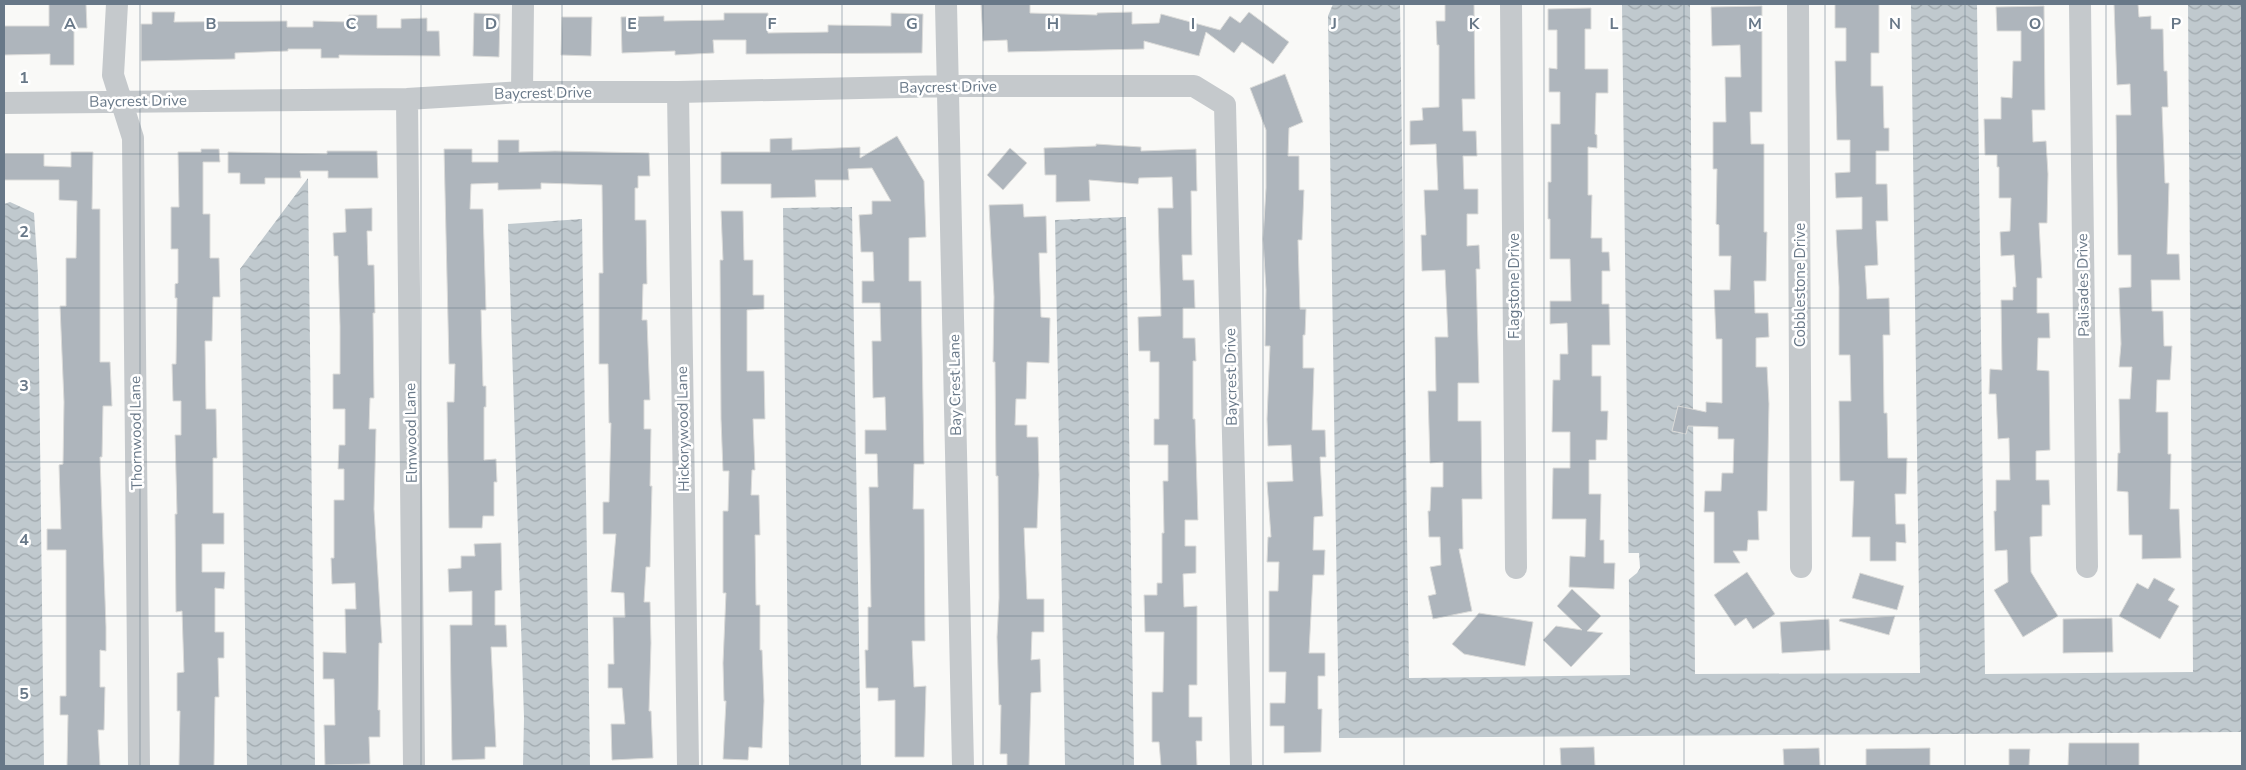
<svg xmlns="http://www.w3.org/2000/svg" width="2246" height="770" font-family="'Nunito Sans',sans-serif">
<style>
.water{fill:url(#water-waves)}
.pier{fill:#f9f9f7}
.building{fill:#aeb5bc;stroke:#dbdbd9}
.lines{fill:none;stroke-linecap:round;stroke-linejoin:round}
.minor{stroke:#c5c9cc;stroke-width:22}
.grid{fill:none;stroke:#687888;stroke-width:1;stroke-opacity:0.55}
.labels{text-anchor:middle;stroke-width:5;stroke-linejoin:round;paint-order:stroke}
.street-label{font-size:15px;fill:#687888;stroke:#fff}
.grid-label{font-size:16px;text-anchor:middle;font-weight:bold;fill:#687888;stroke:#fff;stroke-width:5;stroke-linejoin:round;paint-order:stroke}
</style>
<defs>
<pattern id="water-waves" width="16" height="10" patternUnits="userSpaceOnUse" patternTransform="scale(1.25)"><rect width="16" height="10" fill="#c0c9ce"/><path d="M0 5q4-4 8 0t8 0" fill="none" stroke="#a0a8ad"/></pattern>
</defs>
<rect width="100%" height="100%" fill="#f9f9f7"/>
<path class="water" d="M1333 4H1400L1409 678 1630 675 1622 4H1690L1695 674 1920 673 1911 4H1977L1985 674 2193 672 2188 4H2242V732L1339 738 1328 16Z
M308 178 315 766H247L240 269Z
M10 202 34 213 38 275 44 766H4V204Z
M852 207 861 766H789L783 208Z
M1126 217 1134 766H1065L1055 220Z
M582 219 590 766H523L524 718 508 224Z"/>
<path class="pier" d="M1626 553H1639L1640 568 1637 573 1627 581Z"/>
<path class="building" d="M49 4H86L87 28H74V65H50V54L4 55V26H49Z
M981 4H1030V13L1097 15V13L1132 12V24L1159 23 1161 14 1220 30 1230 16 1240 23 1249 12 1289 42 1273 64 1242 42 1234 53 1206 32 1199 56 1144 41V49L1008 52 1007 40 983 41Z
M1445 4H1474L1475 99H1462L1463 131H1476L1477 156H1463L1464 189H1478V214H1467V246L1479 245 1480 269H1476L1479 383H1458V421H1481L1482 499H1462L1463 549H1459L1472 611 1433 619 1428 596 1436 594 1430 567 1441 565 1440 537H1429L1428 511H1430L1431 487H1443V462L1430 463 1428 391H1436L1435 337H1448L1445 270 1422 271 1421 235H1426L1424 190H1438L1436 144 1410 145V121L1423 120 1422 108 1439 107V45H1437L1436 21H1445Z
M1835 4H1879V53H1871V86H1883L1884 128H1889V151H1876V184H1887L1888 221H1876L1878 265 1865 266 1867 299 1889 298 1890 335H1883L1884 413H1887L1888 458H1907L1906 494H1895L1896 524H1905L1906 543 1896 542V561H1870V537H1852L1854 481H1840L1839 401H1851L1850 355H1839V287L1836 230 1862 229V197L1836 198 1835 173 1850 172V140H1837L1835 61H1846V28H1835Z
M2114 4H2138L2139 17 2151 16V29H2163L2164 71H2167L2168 107H2162L2165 183H2169L2167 254H2179L2180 280H2151L2152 311H2163L2164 346H2172L2170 380H2157L2156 412H2168V454H2171L2170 509H2179L2181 558 2142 559V535H2129L2128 492 2117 491 2118 453H2120L2119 399H2130L2132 367H2119L2121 344 2119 288 2131 287V255H2118L2116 115H2131L2130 84 2117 85Z
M1762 6V112H1750L1751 144H1764V232H1767L1766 281H1754L1755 313H1768L1769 337 1756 338V367H1767L1769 404 1767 511H1758L1759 540H1748L1747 551H1733L1740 563H1714V512H1704L1705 491H1721L1722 473H1733L1734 439H1718V427L1688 426 1686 434 1672 431 1678 406 1706 412V402L1722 403V339H1716L1714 290H1730L1731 256H1719V225L1716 224 1717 169H1713V122H1726L1725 77H1741L1740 45 1712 46 1711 7Z
M2044 6 2045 110H2032L2033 142 2046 141 2048 174 2047 223H2039L2042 278H2037V313H2049L2050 338H2038L2037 370 2049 371 2050 450 2036 451V480H2049L2050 505H2042V536L2030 537 2031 572 2058 616 2023 637 1994 590 2008 582 2007 550 1995 551 1994 511H1996V480H2010L2009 438 1998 439 1996 394H1989L1990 369 2002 370 2001 300H2013V287H2016L2014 255 2001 256 2000 232 2010 231 2011 198H1999V167H1997V155H1985L1984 119H2001V97L2012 98 2013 61H2021V31H1997L1996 7Z
M1591 8V29H1585V69H1608V93H1596L1595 134 1597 135V148L1588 147V195H1592L1591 238H1602V252H1609L1610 271H1602V304H1609L1610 345H1592V376H1601V411H1608L1607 440H1596V460H1589V494H1601L1600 540H1604V563H1615L1614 589 1569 587 1570 556 1585 557 1586 519H1552L1553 468H1570V432H1552L1553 380H1560V354H1568L1567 323 1550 324V301H1571L1570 259H1550V219H1548V182H1551V124H1560V92H1549V68L1557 69V30H1548V9Z
M152 12H175L174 22 287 21V27H313V21L349 22V15H377V28H401V19L427 18V31H439L440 56 339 55V58H321V49H288V51L235 53V59L141 61V24H152Z
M474 13 500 14 499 57 473 56Z
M724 13H768V33L828 32V25L891 26V13L923 14 922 53 746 54V40H713L714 53 675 55V51L622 53 621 17 664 16V21L724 20Z
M562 17H592L591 56 561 55Z
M1285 74 1303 122 1289 128 1288 156H1299V190H1304L1302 240H1298L1300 309H1306L1305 335H1303V368H1314L1312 430H1325L1326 457H1320L1323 516 1314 517 1313 550H1325L1324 575H1313L1309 653H1325V676H1318V709H1322L1321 752 1284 753V726H1270V703H1285L1286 672H1269V591H1278L1279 562H1267L1268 537H1271L1267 482 1293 481 1291 445 1268 446 1267 419 1270 346H1265L1266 290 1263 239 1266 188V130L1250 88Z
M897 136 924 181 926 237 909 238V281H921L924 464H914L913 509H924L925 641H912L914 687 926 686 924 757H895V700L878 701V688H866L865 650H868V607H871L869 487H878L877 454H865V430H886L885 397 873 398 872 341H881L880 303H862V281H874L873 252H861L859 215 872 214V201H891L872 168 848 169 849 180H815L816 197 771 198V184H721V152H770V139L792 138V150L860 147V158Z
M498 140H519V152L555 151 649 153 650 176H638V188H635V220H646L647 284H643L642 320H647L650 400H644V429H651L650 486H652L650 567H646L644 602H650L651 643 649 711H651L653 758 612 760 611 724H625L622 688H608V664H614L613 617H625L624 593 611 592 616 534H603V502H609L611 423H609L608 364H599V273H603L602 185 541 183V189L498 190V183L471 184 470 209H483L486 310H481L483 386H486V407H484V460L496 459 497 482H494V516H483L482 528H449L447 402H454L455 364H449L444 149H472V162H498Z
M1096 144 1141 147V151L1196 149 1197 191H1191L1192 255H1182L1183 280H1194L1195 308H1183V338H1195L1196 361H1193V419H1195L1198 520H1185V546H1196V573L1183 574 1184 607 1197 606V685H1189V717H1202V741H1196L1197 766H1161L1159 742H1152V692H1163L1164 632H1145L1144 595H1157V583H1162V533H1164L1163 481H1168V445H1154V419H1159V362H1150V351H1139L1138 317 1161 316 1158 208H1173L1172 177 1139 178 1138 184 1089 180 1090 201 1056 202V175H1045L1044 148 1096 146Z
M1010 148 1027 163 1003 190 987 175Z
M201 149H219L220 162H203V214H210V258H219L220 297H213L212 341H205L206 409H216L217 458H213V513H224V544H202V572H225L224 589 215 588V632H224V658H218L219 697H215L214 766H179L180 711H177V673L184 672 182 611 176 612 175 514H177L175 435H181V401H173L172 364H176L177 298H175V284L178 283V249H171V207H179L178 152H201Z
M327 151H377L378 178H328V171H300L301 178H265V184H240V173H228V152L327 154Z
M71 152H93L92 209H100V362H110L112 406H103L102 457H100L106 627V651L100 650V687H105L104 730H98L100 766H67L68 715H60V696H66V550H47V529H61L59 465 63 464 64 402 60 306H66V258H76L77 201 59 200V180H4V154H44V166L71 167Z
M1023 204 1024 217 1046 216 1047 253H1039L1041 317 1050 318 1049 363 1027 362 1026 399H1016L1015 425H1027V437H1038L1039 475 1037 528H1024L1027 599H1044V632H1032L1031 660 1040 659 1041 692 1031 693 1029 766H1007V754H1000L1001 705H999L997 637 999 598 998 476H996L995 362H993L994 297 989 205Z
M372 208V231H367L368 265H374L375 313H373L374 398H370L369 429H376L374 509 382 643H379L378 710H380V737H369L370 764 325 765 324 725H335L334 679H323V652L346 653 345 609H356L355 583 332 584 331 558H334V500H344V469H338L339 445H345V409H333V374H340V326L338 256H334L333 233 346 232 345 209Z
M721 211H743L744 260H753V295H764V309L747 310V371H764L765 419H753L755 470H752L751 495H759L760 535H755L756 605H760V650H762L764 701 762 748 749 747 748 760 723 759 726 701H724L723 663 726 593H723V511H728L729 471H723L721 419 720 260H723Z
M501 543 502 590 495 591V625H506L507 647H491L496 747H485V759L452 760 450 625H472V591L449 592 448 569 461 568V556H475L474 544Z
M1747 572 1775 614 1753 629 1746 618 1735 626 1714 595Z
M1860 573 1904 586 1897 610 1852 598Z
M2154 578 2175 589 2168 600 2179 606 2160 639 2119 616 2137 583 2148 589Z
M1572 589 1601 616 1587 631 1603 633 1571 667 1543 640 1556 626 1582 630 1557 606Z
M1479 613 1533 622 1525 666 1464 654 1452 644Z
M1895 616 1889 635 1839 621 1840 619Z
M2112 618 2113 652 2063 653V619Z
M1829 619 1830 650 1782 653 1780 622Z
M2069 743H2139V766H2068Z
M1594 747 1595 766H1561L1560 748Z
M1819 748 1820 766H1784L1783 749Z
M1930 748V766H1866V749Z
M2009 749H2030L2029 766H2009Z"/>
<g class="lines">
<path class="minor" d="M117 4 113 75 133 138 139 766
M946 4 963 766
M1511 4 1516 568
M1798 4 1801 567
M2080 4 2087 567
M522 92 523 4
M678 92 688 766
M407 99 414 766
M4 103 407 99 522 92H678L948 86H1194L1225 105 1241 766"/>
</g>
<path class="grid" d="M140 4V766M281 4V766M421 4V766M562 4V766M702 4V766M842 4V766M983 4V766M1123 4V766M1263 4V766M1404 4V766M1544 4V766M1684 4V766M1825 4V766M1965 4V766M2106 4V766M4 154H2242M4 308H2242M4 462H2242M4 616H2242"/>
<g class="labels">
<g class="street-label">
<text transform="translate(948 87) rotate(-1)" y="5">Baycrest Drive</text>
<text transform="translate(543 93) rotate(-1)" y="5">Baycrest Drive</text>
<text transform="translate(138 101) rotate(-1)" y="5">Baycrest Drive</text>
<text transform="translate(1800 285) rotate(-90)" y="5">Cobblestone Drive</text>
<text transform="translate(2083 285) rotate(-91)" y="5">Palisades Drive</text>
<text transform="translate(1514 286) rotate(-90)" y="5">Flagstone Drive</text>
<text transform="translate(1231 377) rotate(-91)" y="5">Baycrest Drive</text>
<text transform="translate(955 385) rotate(-91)" y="5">Bay Crest Lane</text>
<text transform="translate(683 429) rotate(-91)" y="5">Hickorywood Lane</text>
<text transform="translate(136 433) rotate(-91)" y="5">Thornwood Lane</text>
<text transform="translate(411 433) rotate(-91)" y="5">Elmwood Lane</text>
</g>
</g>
<g class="grid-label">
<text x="70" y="29">A</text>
<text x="211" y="29">B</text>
<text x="351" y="29">C</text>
<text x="491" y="29">D</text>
<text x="632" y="29">E</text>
<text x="772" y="29">F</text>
<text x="912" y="29">G</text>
<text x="1053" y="29">H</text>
<text x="1193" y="29">I</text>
<text x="1334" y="29">J</text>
<text x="1474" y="29">K</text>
<text x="1614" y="29">L</text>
<text x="1755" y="29">M</text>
<text x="1895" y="29">N</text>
<text x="2035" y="29">O</text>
<text x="2176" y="29">P</text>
<text x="24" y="83">1</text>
<text x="24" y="237">2</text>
<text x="24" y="391">3</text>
<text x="24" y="545">4</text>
<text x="24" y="699">5</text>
</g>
<rect width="2246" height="770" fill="none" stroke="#687888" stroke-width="10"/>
</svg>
